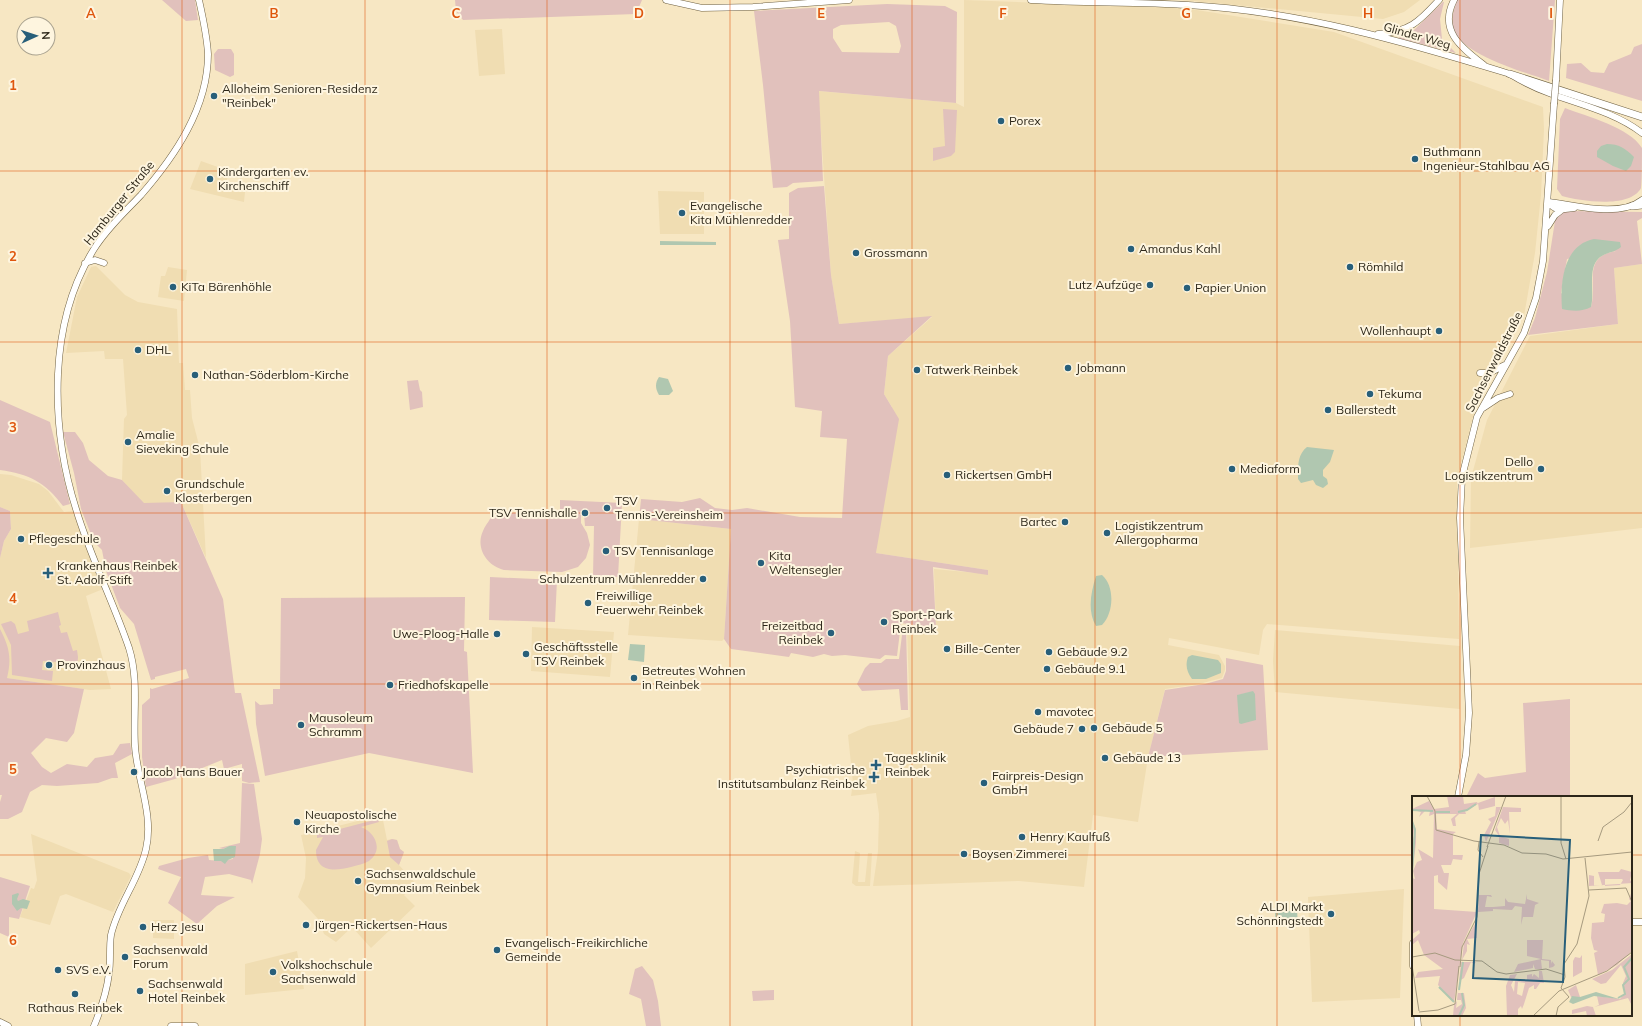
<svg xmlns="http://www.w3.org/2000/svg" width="1642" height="1026" font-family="Mulish,sans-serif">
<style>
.built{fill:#f0ddb2}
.green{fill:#e1c1bc;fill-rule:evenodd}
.water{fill:#b0c7b0}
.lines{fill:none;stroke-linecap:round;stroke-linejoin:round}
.secondary-casing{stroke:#6f6142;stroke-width:7}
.trunk-casing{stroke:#6f6142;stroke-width:8}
.secondary{stroke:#fff;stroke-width:6}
.trunk{stroke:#fff;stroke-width:7}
.secondary-bridge-casing{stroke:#6f6142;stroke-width:7;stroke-linecap:butt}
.secondary-bridge{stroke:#fff;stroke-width:6}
.grid{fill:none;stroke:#df560d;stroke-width:1;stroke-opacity:0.55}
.poi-dot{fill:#285f7a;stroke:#fef5df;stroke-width:1.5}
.labels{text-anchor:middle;stroke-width:4;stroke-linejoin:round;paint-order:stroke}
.street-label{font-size:12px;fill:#2d2719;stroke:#fef5df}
.poi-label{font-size:12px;fill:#2d2719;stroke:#fef5df;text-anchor:start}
.inset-river{fill:none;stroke:#b0c7b0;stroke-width:2}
.inset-road{fill:none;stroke:#a69a7f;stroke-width:1}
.view{fill:#285f7a;fill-opacity:0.15;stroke:#285f7a;stroke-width:2}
.inset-edge{fill:none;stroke:#2d2719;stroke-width:2}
.grid-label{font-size:13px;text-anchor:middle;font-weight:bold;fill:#df560d;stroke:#fef5df;stroke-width:4;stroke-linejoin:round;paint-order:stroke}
</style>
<rect width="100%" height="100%" fill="#f7e7c3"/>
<path class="built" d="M964 0 1184 8 1334 32 1543 107 1544 129 1541 195 1535 253 1524 316 1492 374 1474 413 1457 480 1459 639 1267 624 1263 630 1259 655 1169 638 1168 645 1219 655 1225 666V670L1222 678 1199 684 1165 689 1148 757 1138 822 1093 815 1084 887 1019 881 873 886 878 851 879 814 876 793 851 796 853 783 848 735 868 726 897 721 910 717 907 629 936 628 934 569 988 574V570L876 553 892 407 884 394 888 356 932 317 839 324 831 275 818 91 956 103 964 107Z
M1182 0H1420L1404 12 1383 19Z
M502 29 505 74 479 76 475 30Z
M201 161 229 171 225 188 245 192 244 202 190 189Z
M658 191 704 192V234H660Z
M1642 264V528L1470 548 1471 478 1487 420 1530 336 1618 324 1614 268Z
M96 266 125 295 138 302 177 309 179 363H183L185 390H190L192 418 200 449 206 558 181 502 144 504 122 480 124 419 127 415 123 359H105L104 351 66 353 77 297 91 267Z
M168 267 187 270 184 301 158 297 161 276H165Z
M0 474 11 475 39 484 48 491 64 512 73 511 103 589 86 596 111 689 90 690 7 678 0 674V558L4 541 11 529 10 511 0 507Z
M639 519 731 529 724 639 722 641 628 635Z
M532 627 614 632 610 677 531 671Z
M1275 630 1460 646V709L1275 692 1273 661Z
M382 815 387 840 392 839 397 840 400 849 404 852 399 865 416 884 404 895 415 906 371 948 352 927 336 942 324 934 319 920 298 897 305 878 306 858 301 835Z
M31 834 129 873 131 876 113 912 66 894 60 896 50 925 20 917 31 888 34 889 37 880Z
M855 851 860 853 858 882H865L868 853H872L870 886H856L852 883Z
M1404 889 1400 998 1312 1002 1308 897Z
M153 920H174V939L153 938Z
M297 951 304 989 245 995V964Z"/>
<path class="green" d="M162 0H195L198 20 186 21Z
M455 0H642L636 14 463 20 456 11Z
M1457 0H1555L1549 81C1523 71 1462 56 1453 28 1451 19 1454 8 1457 0Z
M1443 2H1444L1440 19 1442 39 1456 53 1398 38 1414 30Z
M887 4 945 6 957 12 956 103 819 91 823 181 793 183 787 187 773 188 763 85 754 11ZM889 22 896 26 901 46 899 53 842 52 833 38V29L841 25Z
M1642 44V101L1566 78 1567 64 1581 63 1591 72 1604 73 1609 63 1631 54 1634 47Z
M218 49H231L234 54V75L230 77 215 70 214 54Z
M1565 108C1588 117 1629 127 1642 148 1642 157 1642 182 1641 188 1630 209 1580 201 1562 196L1557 189 1560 119Z
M943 109 957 110 955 152 951 156 933 161V148L945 146Z
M824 186 831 275 839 324 932 316 888 356 884 394 899 419 876 553 988 570V575L933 567 936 628 901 623 897 656 885 655 880 659 845 655 832 656 824 654 813 657 791 653 789 657 731 649 724 639 731 529 639 519 641 499 682 502 700 498 715 508 732 510 747 508 800 517 842 518 847 439 820 437 822 411 795 407 790 321 778 240 789 239V193L798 188Z
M1568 211 1642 212V218L1637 221 1642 264 1614 268 1618 324 1528 335 1535 318 1547 272 1555 221 1560 213ZM1616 251C1581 257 1598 283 1591 307L1561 293 1567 259Z
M418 380 420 390 422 392 423 407 410 410 407 381Z
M0 400 50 422 70 504 63 506C45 482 29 474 0 470Z
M63 432H75L83 443 89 460 108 476 122 480 144 503 181 502 223 599 235 693H241L260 782 249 783 242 781V764L224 769 222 760 175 779 146 787 142 757V705L150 698V688L152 689 189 678 186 669 155 677V679L151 680 134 624 120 608 106 571 102 550 94 542 81 509 74 473Z
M560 500 622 503 618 577 593 576 594 526H585L584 514 581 515V523L587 533 590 545 586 558 578 567 562 572 504 570C487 566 475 548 483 531 486 523 491 521 492 512L560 514Z
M0 507 10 511 11 529 4 541 0 558Z
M490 577 557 580 555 622 489 620Z
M465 597 464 651 467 652 473 773 369 753 265 776 256 724 255 701 260 705 273 704V689H280L281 598Z
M58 612 61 625 59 626 61 633 67 632 73 651 77 650 78 657 77 669 56 667V662L43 661 42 670 53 671 52 681 12 675 11 645 1 624 11 621 15 624 18 634 29 631 27 621Z
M906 626 908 710H901L899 689 862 691 857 684 865 668 870 663H881L886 659H899L903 627Z
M0 629C9 646 12 658 7 678L84 689 74 733 67 742 46 738 31 753 42 767 51 773 67 764 87 767 95 758 113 755 120 744 130 743 132 754 115 763 118 778H112L98 783 57 786 42 785 30 792 22 812 8 819H0V802L2 795H0Z
M1226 658 1263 665 1268 750 1148 757 1165 690 1205 684 1223 679 1226 671Z
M1570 699V797H1466L1478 773 1485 778 1526 772 1523 703Z
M242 783 254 784 262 839 260 854 252 884 251 880 229 874 205 877 201 895 235 897 217 906 197 924 168 903 181 877 158 869 159 866 188 858 208 855 209 860 221 861 233 859 229 846 223 849 219 848 240 843Z
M378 819 379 822 361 827C375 832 384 850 369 861 364 864 357 865 351 867 335 871 316 873 316 850L323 837 317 838V835Z
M392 839 397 840 400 849 404 852 399 865 390 857 387 841Z
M0 877 30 886 19 919 9 917V937L0 933Z
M642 966 653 980 658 1001 661 1026H646L641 999 629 994 635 969Z
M774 990V1000L753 1001 752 991Z"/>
<path class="water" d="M1607 144C1619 144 1625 148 1634 157L1631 166 1626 171 1613 166 1597 157V151L1601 146Z
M1594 239 1620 242 1621 247C1614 253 1606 252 1599 258 1587 269 1595 292 1591 307 1582 312 1572 311 1562 309 1560 283 1563 245 1594 239Z
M660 241 716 242V245H660Z
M659 377 668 379 673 391 669 395H659C655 388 655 383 659 377Z
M1307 447 1334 450 1330 462 1323 470V476L1327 479 1328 484 1323 488 1316 485 1313 480 1301 483 1298 479C1298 467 1297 455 1307 447Z
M1102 575C1115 586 1114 613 1102 625L1096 626C1087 611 1091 592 1096 576Z
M630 644 645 645 644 662 628 660Z
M1192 655 1218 660 1221 664V673L1206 679H1192C1187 672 1185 666 1188 657Z
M1253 691 1255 694 1256 720 1241 724 1239 723 1237 695Z
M229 846H236L235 857 228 860 225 864 221 861H214L213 849H223Z
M18 893 19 894 17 899 18 901 23 899 30 901 27 909 21 908 17 911 12 904V895Z
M1297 910 1298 925 1276 927 1275 913Z"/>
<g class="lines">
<defs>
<path id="secondary" d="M666 0 702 8 753 7 849 0
M1031 0C1083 3 1136 2 1188 5 1298 11 1406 42 1510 74 1523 82 1535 88 1549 93 1581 105 1614 112 1642 133
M1454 0C1438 31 1462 48 1484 65
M1378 34C1409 32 1419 22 1439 0
M1556 80 1560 0
M1549 202C1575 205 1619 218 1642 200
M1549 202C1554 212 1564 209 1574 208
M1548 226 1555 215 1563 209
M85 263 95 260 104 263
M1480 373H1489L1505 365
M1483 408 1498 398 1510 394
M1458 797 1466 755 1469 713 1460 518 1462 477 1477 417 1524 333 1536 298 1543 261 1554 104
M1631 922H1642
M1413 943V966
M1417 1015 1418 1026
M0 1022 8 1026
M94 1026C101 1009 107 991 109 973 111 961 109 948 111 935 118 904 139 880 146 849 154 814 137 780 135 746 133 713 139 680 129 648 113 601 90 556 76 509 62 465 56 420 58 374 60 330 71 286 94 249 107 228 125 212 141 195 175 156 208 108 208 54 207 36 203 18 199 0
M171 1026H195"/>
<path id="trunk" d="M1510 74 1642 117
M1633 206 1642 205"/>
</defs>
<use href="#secondary" class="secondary-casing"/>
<use href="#trunk" class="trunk-casing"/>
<use href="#secondary" class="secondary"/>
<use href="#trunk" class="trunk"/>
<defs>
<path id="secondary-bridge" d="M1554 104 1556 80"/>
</defs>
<use href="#secondary-bridge" class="secondary-bridge-casing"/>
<use href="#secondary-bridge" class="secondary-bridge"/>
</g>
<path class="grid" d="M182 0V1026M365 0V1026M547 0V1026M730 0V1026M912 0V1026M1095 0V1026M1277 0V1026M1460 0V797M0 171H1642M0 342H1642M0 513H1642M0 684H1642M0 855H1413M1631 855H1642M1460 1015V1026"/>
<g class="poi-dot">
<circle cx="214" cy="96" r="4"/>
<circle cx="1001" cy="121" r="4"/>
<circle cx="1415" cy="159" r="4"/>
<circle cx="210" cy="179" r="4"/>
<circle cx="682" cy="213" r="4"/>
<circle cx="1131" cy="249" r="4"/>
<circle cx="856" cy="253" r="4"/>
<circle cx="1350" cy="267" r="4"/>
<circle cx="1150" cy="285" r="4"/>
<circle cx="173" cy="287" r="4"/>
<circle cx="1187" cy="288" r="4"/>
<circle cx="1439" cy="331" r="4"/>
<circle cx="138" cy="350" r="4"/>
<circle cx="1068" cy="368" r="4"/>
<circle cx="917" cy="370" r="4"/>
<circle cx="195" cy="375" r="4"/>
<circle cx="1370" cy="394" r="4"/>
<circle cx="1328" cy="410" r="4"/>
<circle cx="128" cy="442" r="4"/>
<circle cx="1232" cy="469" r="4"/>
<circle cx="1541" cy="469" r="4"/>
<circle cx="947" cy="475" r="4"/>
<circle cx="167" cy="491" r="4"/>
<circle cx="607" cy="508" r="4"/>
<circle cx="585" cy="513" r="4"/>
<circle cx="1065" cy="522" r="4"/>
<circle cx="1107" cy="533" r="4"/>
<circle cx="21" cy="539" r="4"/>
<circle cx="606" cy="551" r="4"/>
<circle cx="761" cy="563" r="4"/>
<path d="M46 567h4v4h4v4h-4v4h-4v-4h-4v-4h4z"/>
<circle cx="703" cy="579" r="4"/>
<circle cx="588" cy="603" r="4"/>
<circle cx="884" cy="622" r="4"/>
<circle cx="831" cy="633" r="4"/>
<circle cx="497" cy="634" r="4"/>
<circle cx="947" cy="649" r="4"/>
<circle cx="1049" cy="652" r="4"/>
<circle cx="526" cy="654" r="4"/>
<circle cx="49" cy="665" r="4"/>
<circle cx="1047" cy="669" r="4"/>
<circle cx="634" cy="678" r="4"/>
<circle cx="390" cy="685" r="4"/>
<circle cx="1038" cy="712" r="4"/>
<circle cx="301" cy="725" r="4"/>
<circle cx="1094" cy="728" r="4"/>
<circle cx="1082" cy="729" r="4"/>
<circle cx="1105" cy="758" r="4"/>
<path d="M874 759h4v4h4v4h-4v4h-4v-4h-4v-4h4z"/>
<circle cx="134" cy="772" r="4"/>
<path d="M872 771h4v4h4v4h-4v4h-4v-4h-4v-4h4z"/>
<circle cx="984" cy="783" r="4"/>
<circle cx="297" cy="822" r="4"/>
<circle cx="1022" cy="837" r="4"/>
<circle cx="964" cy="854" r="4"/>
<circle cx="358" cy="881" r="4"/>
<circle cx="1331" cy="914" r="4"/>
<circle cx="306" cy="925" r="4"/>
<circle cx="143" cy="927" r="4"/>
<circle cx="497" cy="950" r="4"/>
<circle cx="125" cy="957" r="4"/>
<circle cx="58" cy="970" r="4"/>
<circle cx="273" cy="972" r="4"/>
<circle cx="140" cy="991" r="4"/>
<circle cx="75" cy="994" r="4"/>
</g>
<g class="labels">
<g class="street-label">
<text transform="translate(1417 36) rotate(16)" y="4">Glinder Weg</text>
<text transform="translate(119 203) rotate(-51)" y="4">Hamburger Straße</text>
<text transform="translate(1494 362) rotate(-63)" y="4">Sachsenwaldstraße</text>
</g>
<g class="poi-label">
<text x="222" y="93">Alloheim Senioren-Residenz<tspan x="222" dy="14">"Reinbek"</tspan></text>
<text x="1009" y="125">Porex</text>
<text x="1423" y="156">Buthmann<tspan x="1423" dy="14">Ingenieur-Stahlbau AG</tspan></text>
<text x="218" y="176">Kindergarten ev.<tspan x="218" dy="14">Kirchenschiff</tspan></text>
<text x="690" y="210">Evangelische<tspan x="690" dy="14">Kita Mühlenredder</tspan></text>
<text x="1139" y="253">Amandus Kahl</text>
<text x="864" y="257">Grossmann</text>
<text x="1358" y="271">Römhild</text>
<text x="1142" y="289" text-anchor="end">Lutz Aufzüge</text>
<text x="181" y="291">KiTa Bärenhöhle</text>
<text x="1195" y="292">Papier Union</text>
<text x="1431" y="335" text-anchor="end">Wollenhaupt</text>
<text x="146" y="354">DHL</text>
<text x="1076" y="372">Jobmann</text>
<text x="925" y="374">Tatwerk Reinbek</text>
<text x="203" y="379">Nathan-Söderblom-Kirche</text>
<text x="1378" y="398">Tekuma</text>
<text x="1336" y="414">Ballerstedt</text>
<text x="136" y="439">Amalie<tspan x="136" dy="14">Sieveking Schule</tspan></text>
<text x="1533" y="466" text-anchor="end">Dello<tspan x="1533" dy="14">Logistikzentrum</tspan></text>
<text x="1240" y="473">Mediaform</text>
<text x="955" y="479">Rickertsen GmbH</text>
<text x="175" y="488">Grundschule<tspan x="175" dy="14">Klosterbergen</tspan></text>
<text x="615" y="505">TSV<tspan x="615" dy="14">Tennis-Vereinsheim</tspan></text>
<text x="577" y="517" text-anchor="end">TSV Tennishalle</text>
<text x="1057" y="526" text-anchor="end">Bartec</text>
<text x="1115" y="530">Logistikzentrum<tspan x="1115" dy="14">Allergopharma</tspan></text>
<text x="29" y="543">Pflegeschule</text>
<text x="614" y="555">TSV Tennisanlage</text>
<text x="769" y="560">Kita<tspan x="769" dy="14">Weltensegler</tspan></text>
<text x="57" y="570">Krankenhaus Reinbek<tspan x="57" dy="14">St. Adolf-Stift</tspan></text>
<text x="695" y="583" text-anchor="end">Schulzentrum Mühlenredder</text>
<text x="596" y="600">Freiwillige<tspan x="596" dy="14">Feuerwehr Reinbek</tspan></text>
<text x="892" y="619">Sport-Park<tspan x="892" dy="14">Reinbek</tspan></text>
<text x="823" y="630" text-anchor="end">Freizeitbad<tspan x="823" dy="14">Reinbek</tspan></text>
<text x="489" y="638" text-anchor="end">Uwe-Ploog-Halle</text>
<text x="534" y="651">Geschäftsstelle<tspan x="534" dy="14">TSV Reinbek</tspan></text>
<text x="955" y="653">Bille-Center</text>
<text x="1057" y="656">Gebäude 9.2</text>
<text x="57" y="669">Provinzhaus</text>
<text x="1055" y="673">Gebäude 9.1</text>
<text x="642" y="675">Betreutes Wohnen<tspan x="642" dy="14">in Reinbek</tspan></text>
<text x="398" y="689">Friedhofskapelle</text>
<text x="1046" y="716">mavotec</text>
<text x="309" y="722">Mausoleum<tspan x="309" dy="14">Schramm</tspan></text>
<text x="1102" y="732">Gebäude 5</text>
<text x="1074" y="733" text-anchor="end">Gebäude 7</text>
<text x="885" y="762">Tagesklinik<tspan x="885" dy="14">Reinbek</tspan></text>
<text x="1113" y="762">Gebäude 13</text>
<text x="865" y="774" text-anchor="end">Psychiatrische<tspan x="865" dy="14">Institutsambulanz Reinbek</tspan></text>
<text x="142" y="776">Jacob Hans Bauer</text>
<text x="992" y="780">Fairpreis-Design<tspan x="992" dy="14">GmbH</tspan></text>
<text x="305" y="819">Neuapostolische<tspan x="305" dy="14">Kirche</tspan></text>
<text x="1030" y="841">Henry Kaulfuß</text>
<text x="972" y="858">Boysen Zimmerei</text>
<text x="366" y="878">Sachsenwaldschule<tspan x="366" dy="14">Gymnasium Reinbek</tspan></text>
<text x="1323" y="911" text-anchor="end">ALDI Markt<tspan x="1323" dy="14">Schönningstedt</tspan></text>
<text x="314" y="929">Jürgen-Rickertsen-Haus</text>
<text x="151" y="931">Herz Jesu</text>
<text x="505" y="947">Evangelisch-Freikirchliche<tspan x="505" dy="14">Gemeinde</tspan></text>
<text x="133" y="954">Sachsenwald<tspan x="133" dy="14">Forum</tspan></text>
<text x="281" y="969">Volkshochschule<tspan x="281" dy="14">Sachsenwald</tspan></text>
<text x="66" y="974">SVS e.V.</text>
<text x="148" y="988">Sachsenwald<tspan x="148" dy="14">Hotel Reinbek</tspan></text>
<text x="75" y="1012" text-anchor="middle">Rathaus Reinbek</text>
</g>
</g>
<g transform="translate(1412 796)">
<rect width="220" height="220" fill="#f7e7c3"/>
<path d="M35 0H51L52 8 65 6 66 8 53 15 54 18H47L43 22 44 30H41L39 23 45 18H24L25 33 44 36 41 38V59H51L50 64 41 63 39 69H29L32 77H37L35 94 26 86V79L22 80V113L65 116 51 147 42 206 26 189 28 180 3 182 6 176 31 173 12 159 6 144 0 149V144L8 137 7 134 0 138V82L3 83 1 75 5 66 10 64 6 53 21 62 22 18 17 20 18 15H13L7 21 9 16 1 14 0 17V13L17 5 22 13 37 11ZM83 1V10L67 14 66 7ZM84 11H89L74 46 72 39 79 26 76 23 83 20ZM91 11 109 12V16H97L98 38 96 24 93 28 89 22 85 31 88 40 97 43V50L87 47V40L83 34ZM0 24 4 33V47L0 79V37L2 43ZM209 73 220 76 218 84 220 87 177 90V79L182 80V90L190 89 186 76H207ZM193 83H210L211 84 208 89 193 90ZM220 95V155L205 169 186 179 182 157 186 155 182 154 179 142 180 127 192 126 193 118 189 117 192 108 205 107 215 109 219 105 217 103ZM115 98V103L127 107 123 109 121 121H111L109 129 110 111 103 110 100 114 81 113V115L66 116 67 99H79L80 101 75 100 73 111H81L93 110V102L96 106 113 108ZM64 126 65 142 55 143 58 149 55 148V155L50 164 52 147ZM115 144H131L130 163 139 164V168L140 165 143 169 141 171 137 172V165L129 164 130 173H123L121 168V172L102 176 106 168 129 163 115 160ZM220 158V210L216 202 182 211 187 209 185 200 208 203 213 197 211 187 214 180 209 169 194 187 189 188 180 183 200 174ZM170 159V176L161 181V165L163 161 168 162ZM49 166H64L62 168 59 166 52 182 47 185 46 197H52L54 212 50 220H41L42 209 45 205 44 212 50 208 49 204H45ZM127 175H130L132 187H128L124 193H122V189L117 192 112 208 110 213 109 210 106 213V220H95L94 190 98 179 105 178 99 189 102 196 103 185H115V179L120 178V181L122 178 127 182ZM106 186 113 187 110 200 105 198ZM164 189 168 201H159L156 194ZM175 210 181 211 184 220H175L174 215 160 218V214Z" fill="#e1c1bc" fill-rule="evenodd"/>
<path d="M184 196 207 203 182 200 161 208 157 206 160 200 168 201Z" fill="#b0c7b0"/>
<path class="inset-river" d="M0 14 21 15M24 16H38M46 16 55 14 64 8M0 25 3 34 0 76M27 191 42 206M47 194 51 166M206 202 213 198 211 189 217 183 212 171 220 162M47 220 52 209 50 197"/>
<path class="inset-road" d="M15 0 23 15 24 34 62 45 92 49 110 57 134 58 151 63 220 56M149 0V47L154 63M186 45 191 31 212 16 220 6M67 46 66 54 71 61M75 51 94 0M177 94 214 92 220 106M0 161 23 157 43 164 70 165 85 176 94 178 134 173 153 179M0 169 7 215M48 171 50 151 65 121 67 78 76 50M7 216 26 214 43 208 47 170M121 220 147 195 195 175 220 156M144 220 146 211 157 201 149 192 153 181 152 168 165 148 177 100 173 62"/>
<path class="view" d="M69 39 158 44 151 186 61 182Z"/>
<rect width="220" height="220" class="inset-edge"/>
</g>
<g class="grid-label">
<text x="91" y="18">A</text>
<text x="274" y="18">B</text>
<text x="456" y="18">C</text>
<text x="639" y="18">D</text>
<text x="821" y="18">E</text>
<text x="1003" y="18">F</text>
<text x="1186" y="18">G</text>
<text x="1368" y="18">H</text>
<text x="1551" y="18">I</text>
<text x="13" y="90">1</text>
<text x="13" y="261">2</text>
<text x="13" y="432">3</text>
<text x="13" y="603">4</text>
<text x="13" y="774">5</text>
<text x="13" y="945">6</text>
</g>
<g transform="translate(36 36) rotate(87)"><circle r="19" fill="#fef5df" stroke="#aaa390"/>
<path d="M0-3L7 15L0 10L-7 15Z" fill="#285f7a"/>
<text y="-6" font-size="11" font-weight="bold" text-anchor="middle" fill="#2d2719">N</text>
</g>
</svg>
